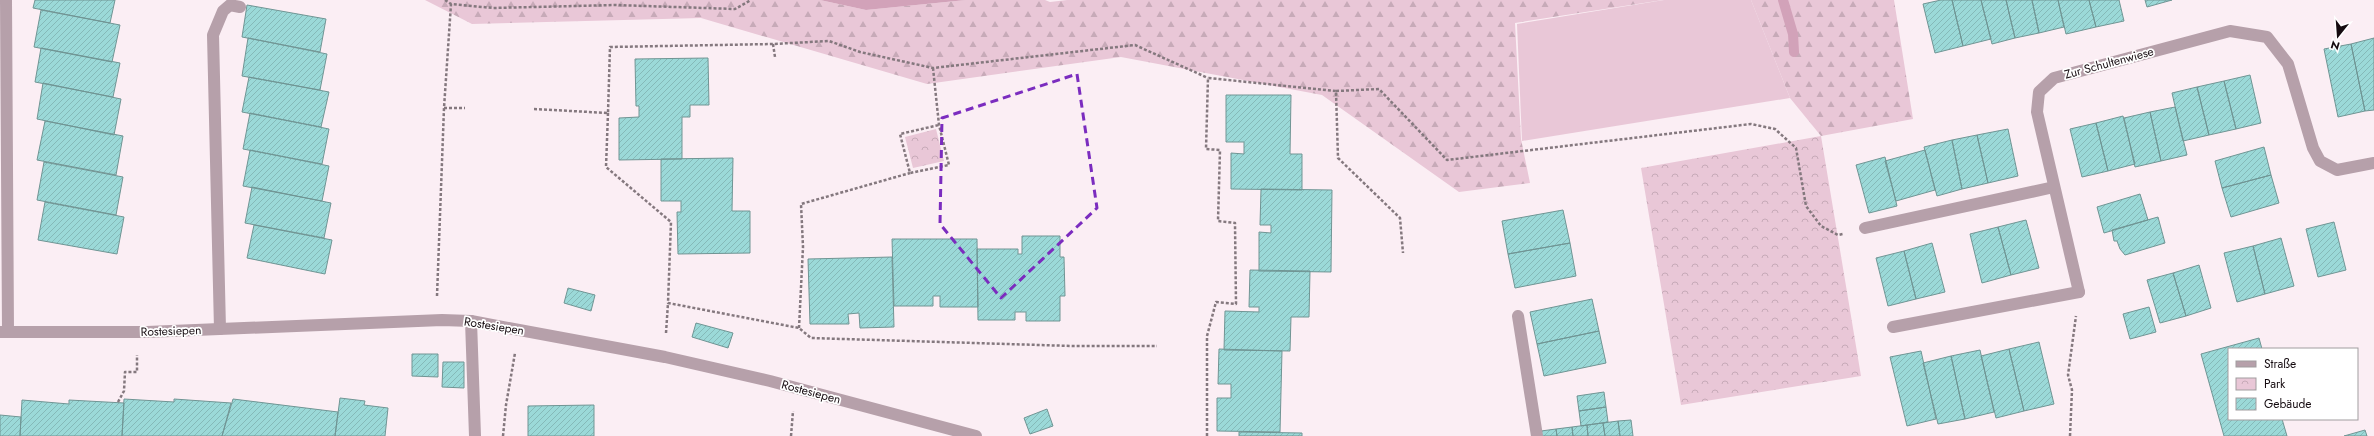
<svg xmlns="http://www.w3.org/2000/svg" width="2374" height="436" font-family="Jost,sans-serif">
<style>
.grass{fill:#e9c7d7}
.forest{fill:url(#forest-firs)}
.park{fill:url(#park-crowns)}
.water{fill:#d2a2b9}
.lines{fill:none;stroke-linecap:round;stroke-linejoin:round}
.stream{stroke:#d2a2b9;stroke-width:10}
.building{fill:url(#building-hatch);stroke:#709594}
.path{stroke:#84787e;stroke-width:2.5;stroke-dasharray:3 2;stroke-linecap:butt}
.service{stroke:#b6a0aa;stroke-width:12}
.minor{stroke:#b6a0aa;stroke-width:12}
.marked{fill:none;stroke:#7b2cbf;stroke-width:3;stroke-dasharray:8 5;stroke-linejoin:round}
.labels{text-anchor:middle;stroke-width:3.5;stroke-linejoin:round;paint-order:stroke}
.street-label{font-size:12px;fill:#150b10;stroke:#fff}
</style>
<defs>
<pattern id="forest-firs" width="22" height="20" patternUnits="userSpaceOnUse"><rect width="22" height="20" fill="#e9c7d7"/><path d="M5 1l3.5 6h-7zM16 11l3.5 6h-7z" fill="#c7aab8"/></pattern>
<pattern id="park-crowns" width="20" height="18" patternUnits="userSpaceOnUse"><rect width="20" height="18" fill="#e9c7d7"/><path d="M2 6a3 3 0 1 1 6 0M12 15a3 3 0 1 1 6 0" fill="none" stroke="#c7aab8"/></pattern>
<pattern id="building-hatch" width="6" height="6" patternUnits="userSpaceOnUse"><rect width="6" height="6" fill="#9bd9d8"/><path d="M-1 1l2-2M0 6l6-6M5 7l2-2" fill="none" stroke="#85b9b8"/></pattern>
</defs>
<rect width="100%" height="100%" fill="#fbeef4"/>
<path class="grass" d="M1664 0H1751L1790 98 1522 141 1517 24Z"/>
<path class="forest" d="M425 0H820L866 10 966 0H1045L1050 2 1067 0H1663L1515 23 1521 139 1530 183 1459 192 1322 95 1121 57 927 84 701 18 472 24Z
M1751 0H1894L1913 119 1821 136 1790 98Z"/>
<path class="park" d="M936 129 944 161 913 168 905 137Z
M1821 136 1861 376 1681 405 1641 168Z"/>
<path class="water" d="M820 0H966L866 10Z"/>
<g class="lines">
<path class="stream" d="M1783 0 1793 34 1794 52"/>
</g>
<path class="building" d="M35 0H115L110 23 33 8Z
M1941 0H1952L1963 46 1935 53 1923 4Z
M1952 0H1981L1991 39 1963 46Z
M1981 0H2006L2015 38 1992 44Z
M2006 0H2032L2039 33 2015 38Z
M2032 0H2058L2064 27 2039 33Z
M2058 0H2089L2096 27 2066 34Z
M2089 0H2119L2124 21 2096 27Z
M2145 0H2172L2147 7Z
M247 5 326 19 320 52 242 37Z
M41 10 120 25 112 62 34 47Z
M248 38 327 54 320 90 242 76Z
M2374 38V110L2365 111 2351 44Z
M2351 44 2365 111 2338 117 2324 49Z
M41 48 120 63 113 97 35 82Z
M708 58 709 105H690V117H682V159L619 160V118L639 117V106H636L635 59Z
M2250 75 2261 123 2236 129 2224 81Z
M249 77 329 92 321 127 242 112Z
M2224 81 2236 129 2209 135 2197 87Z
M43 83 121 99 114 135 37 119Z
M2197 87 2209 135 2183 141 2172 93Z
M1226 95H1291L1290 154H1302V190L1231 189V153L1244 154V142H1226Z
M2175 107 2187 155 2161 161 2150 112Z
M2150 112 2161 161 2135 167 2124 118Z
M250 113 329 129 322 164 243 149Z
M2123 116 2135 164 2108 171 2096 123Z
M45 121 123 136 116 175 37 160Z
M2096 123 2108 171 2082 177 2070 129Z
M2008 129 2018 176 1988 183 1977 135Z
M1977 135 1988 183 1962 189 1952 140Z
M1952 140 1962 189 1937 196 1924 147Z
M2264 147 2271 175 2222 188 2215 161Z
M250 150 329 166 322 201 243 186Z
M1925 150 1935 190 1896 201 1885 161Z
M1885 157 1897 206 1869 213 1856 165Z
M733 158 732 211H750V253L678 254 677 212H681V201H661V159Z
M44 162 123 177 116 215 37 200Z
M2271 175 2279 203 2231 217 2222 188Z
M252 187 331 203 324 238 245 223Z
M1261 189 1332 190 1331 272 1259 271V232L1271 233V225H1260Z
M2140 194 2148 220 2104 233 2097 207Z
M45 202 124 217 117 254 38 240Z
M1563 210 1570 243 1508 254 1502 221Z
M2158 217 2165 243 2125 255 2120 249 2117 241H2114L2112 230Z
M2026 220 2039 268 2011 275 1998 227Z
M2334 222 2346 270 2318 277 2306 229Z
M254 225 332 240 325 274 247 258Z
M1998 227 2011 275 1982 283 1970 234Z
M1022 236H1060V257H1064L1065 296H1060V321H1026V312H1015V320H978L977 249H1018V254H1022Z
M2281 238 2294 286 2265 294 2253 246Z
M892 239H977L978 307H940V296H933V306H894Z
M1570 243 1576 276 1515 288 1508 254Z
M1932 243 1945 292 1916 299 1904 251Z
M2253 246 2265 294 2237 302 2224 253Z
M1904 251 1916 299 1888 306 1876 258Z
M892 257 894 327 860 328 859 313 848 314 849 324H810L808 259Z
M2199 265 2211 308 2186 316 2173 273Z
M1250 270 1310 271 1309 317H1291L1290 351 1224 350 1225 311 1259 312V307H1249Z
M2173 273 2186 316 2160 323 2147 280Z
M568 288 595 295 591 311 564 303Z
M1592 299 1599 331 1537 344 1530 312Z
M2149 307 2156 332 2130 339 2123 314Z
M696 323 733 333 728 348 692 337Z
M1599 331 1606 363 1544 376 1537 344Z
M2259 338 2262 349H2229V419H2282L2287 436H2224L2201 354Z
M2039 342 2054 404 2024 411 2009 349Z
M1219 349 1282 351 1280 432 1217 431V398H1231V384H1218Z
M2009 349 2024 411 1996 418 1981 356Z
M1980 350 1994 412 1965 419 1951 356Z
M1921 351 1936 419 1907 426 1890 357Z
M412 354H438V377L412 376Z
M1951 356 1965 419 1938 424 1923 363Z
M443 362H464V388L442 387Z
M1604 392 1606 407 1579 411 1577 396Z
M340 398 365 401 364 405 388 408 385 436H335Z
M124 399 174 402V399L231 403 222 436H122Z
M233 399 338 412 335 436H222Z
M22 400 69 404V400L124 403 122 436H20Z
M594 405V436H528V406Z
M1606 407 1608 422 1581 426 1579 411Z
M1047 409 1053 426 1030 434 1024 418Z
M0 415 21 417 20 436H0Z
M1631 420 1633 436H1620L1618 421Z
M1618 421 1620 436H1605L1603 423Z
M1603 423 1605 436H1588L1587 425Z
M1587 425 1588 436H1573L1572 427Z
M1572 427 1573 436H1557L1556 429Z
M1556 429 1557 436H1542L1541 431Z
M2365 430 2367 436H2344Z
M1239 432 1302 433V436H1239Z"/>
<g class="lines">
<path class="path" d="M445 0 451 4 493 8 615 5 735 9 751 0
M773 44 775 57
M933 68 939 125 949 165 910 173 900 134 939 125
M1336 91 1379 89 1447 160 1751 124 1775 129 1796 148 1806 206 1821 226 1838 235 1843 234
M444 108H465
M534 109 608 113 610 47 773 44 829 41 860 52 933 68 1135 45 1208 78
M608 113 606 167 671 222 668 303 799 328 811 338 1072 346H1157
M437 296 444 108 451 4
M799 328 803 247 801 204 910 173
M666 333 668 303
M118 402 124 391 125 372H137V355
M503 436 506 405 515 353
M791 436 793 411
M1207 436V336L1216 302 1236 304 1235 223 1218 221 1220 150 1206 149 1208 78 1336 91 1338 158 1400 218 1403 253
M2070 436 2072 390 2068 375 2076 316"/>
<path class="service" d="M6 0 8 332
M1865 228 2054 187
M1518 316 1537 436
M471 321 475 436
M1893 327 2079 292
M220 329 213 35 223 11 230 5 240 7"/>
<path class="minor" d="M2079 292 2037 112 2039 92 2054 78 2230 31 2267 37 2288 64 2313 148 2320 161 2337 170 2374 163
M0 332H147L442 320 471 321 665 357 770 381 976 436"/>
</g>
<path class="marked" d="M1077 74 1097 208 1001 298 940 224 942 118Z"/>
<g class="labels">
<g class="street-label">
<text transform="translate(2109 63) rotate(-15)" y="4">Zur Schultenwiese</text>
<text transform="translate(494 326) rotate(9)" y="4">Rostesiepen</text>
<text transform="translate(171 331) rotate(-2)" y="4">Rostesiepen</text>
<text transform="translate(811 392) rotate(15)" y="4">Rostesiepen</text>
</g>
</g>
<rect x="2228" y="348" width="130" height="72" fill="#ffffff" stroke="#a19d9f"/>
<rect x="2236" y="361" width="20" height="6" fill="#b6a0aa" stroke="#a19d9f"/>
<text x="2264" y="368" font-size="12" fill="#150b10">Straße</text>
<rect x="2236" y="378" width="20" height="12" fill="url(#park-crowns)" stroke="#a19d9f"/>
<text x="2264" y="388" font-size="12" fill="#150b10">Park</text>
<rect x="2236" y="398" width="20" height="12" fill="url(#building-hatch)" stroke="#a19d9f"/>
<text x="2264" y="408" font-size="12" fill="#150b10">Gebäude</text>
<g transform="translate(2338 36) rotate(197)" stroke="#ffffff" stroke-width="3" paint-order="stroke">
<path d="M0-3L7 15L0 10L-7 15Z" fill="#150b10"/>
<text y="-6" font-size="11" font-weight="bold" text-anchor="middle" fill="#150b10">N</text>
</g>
</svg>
